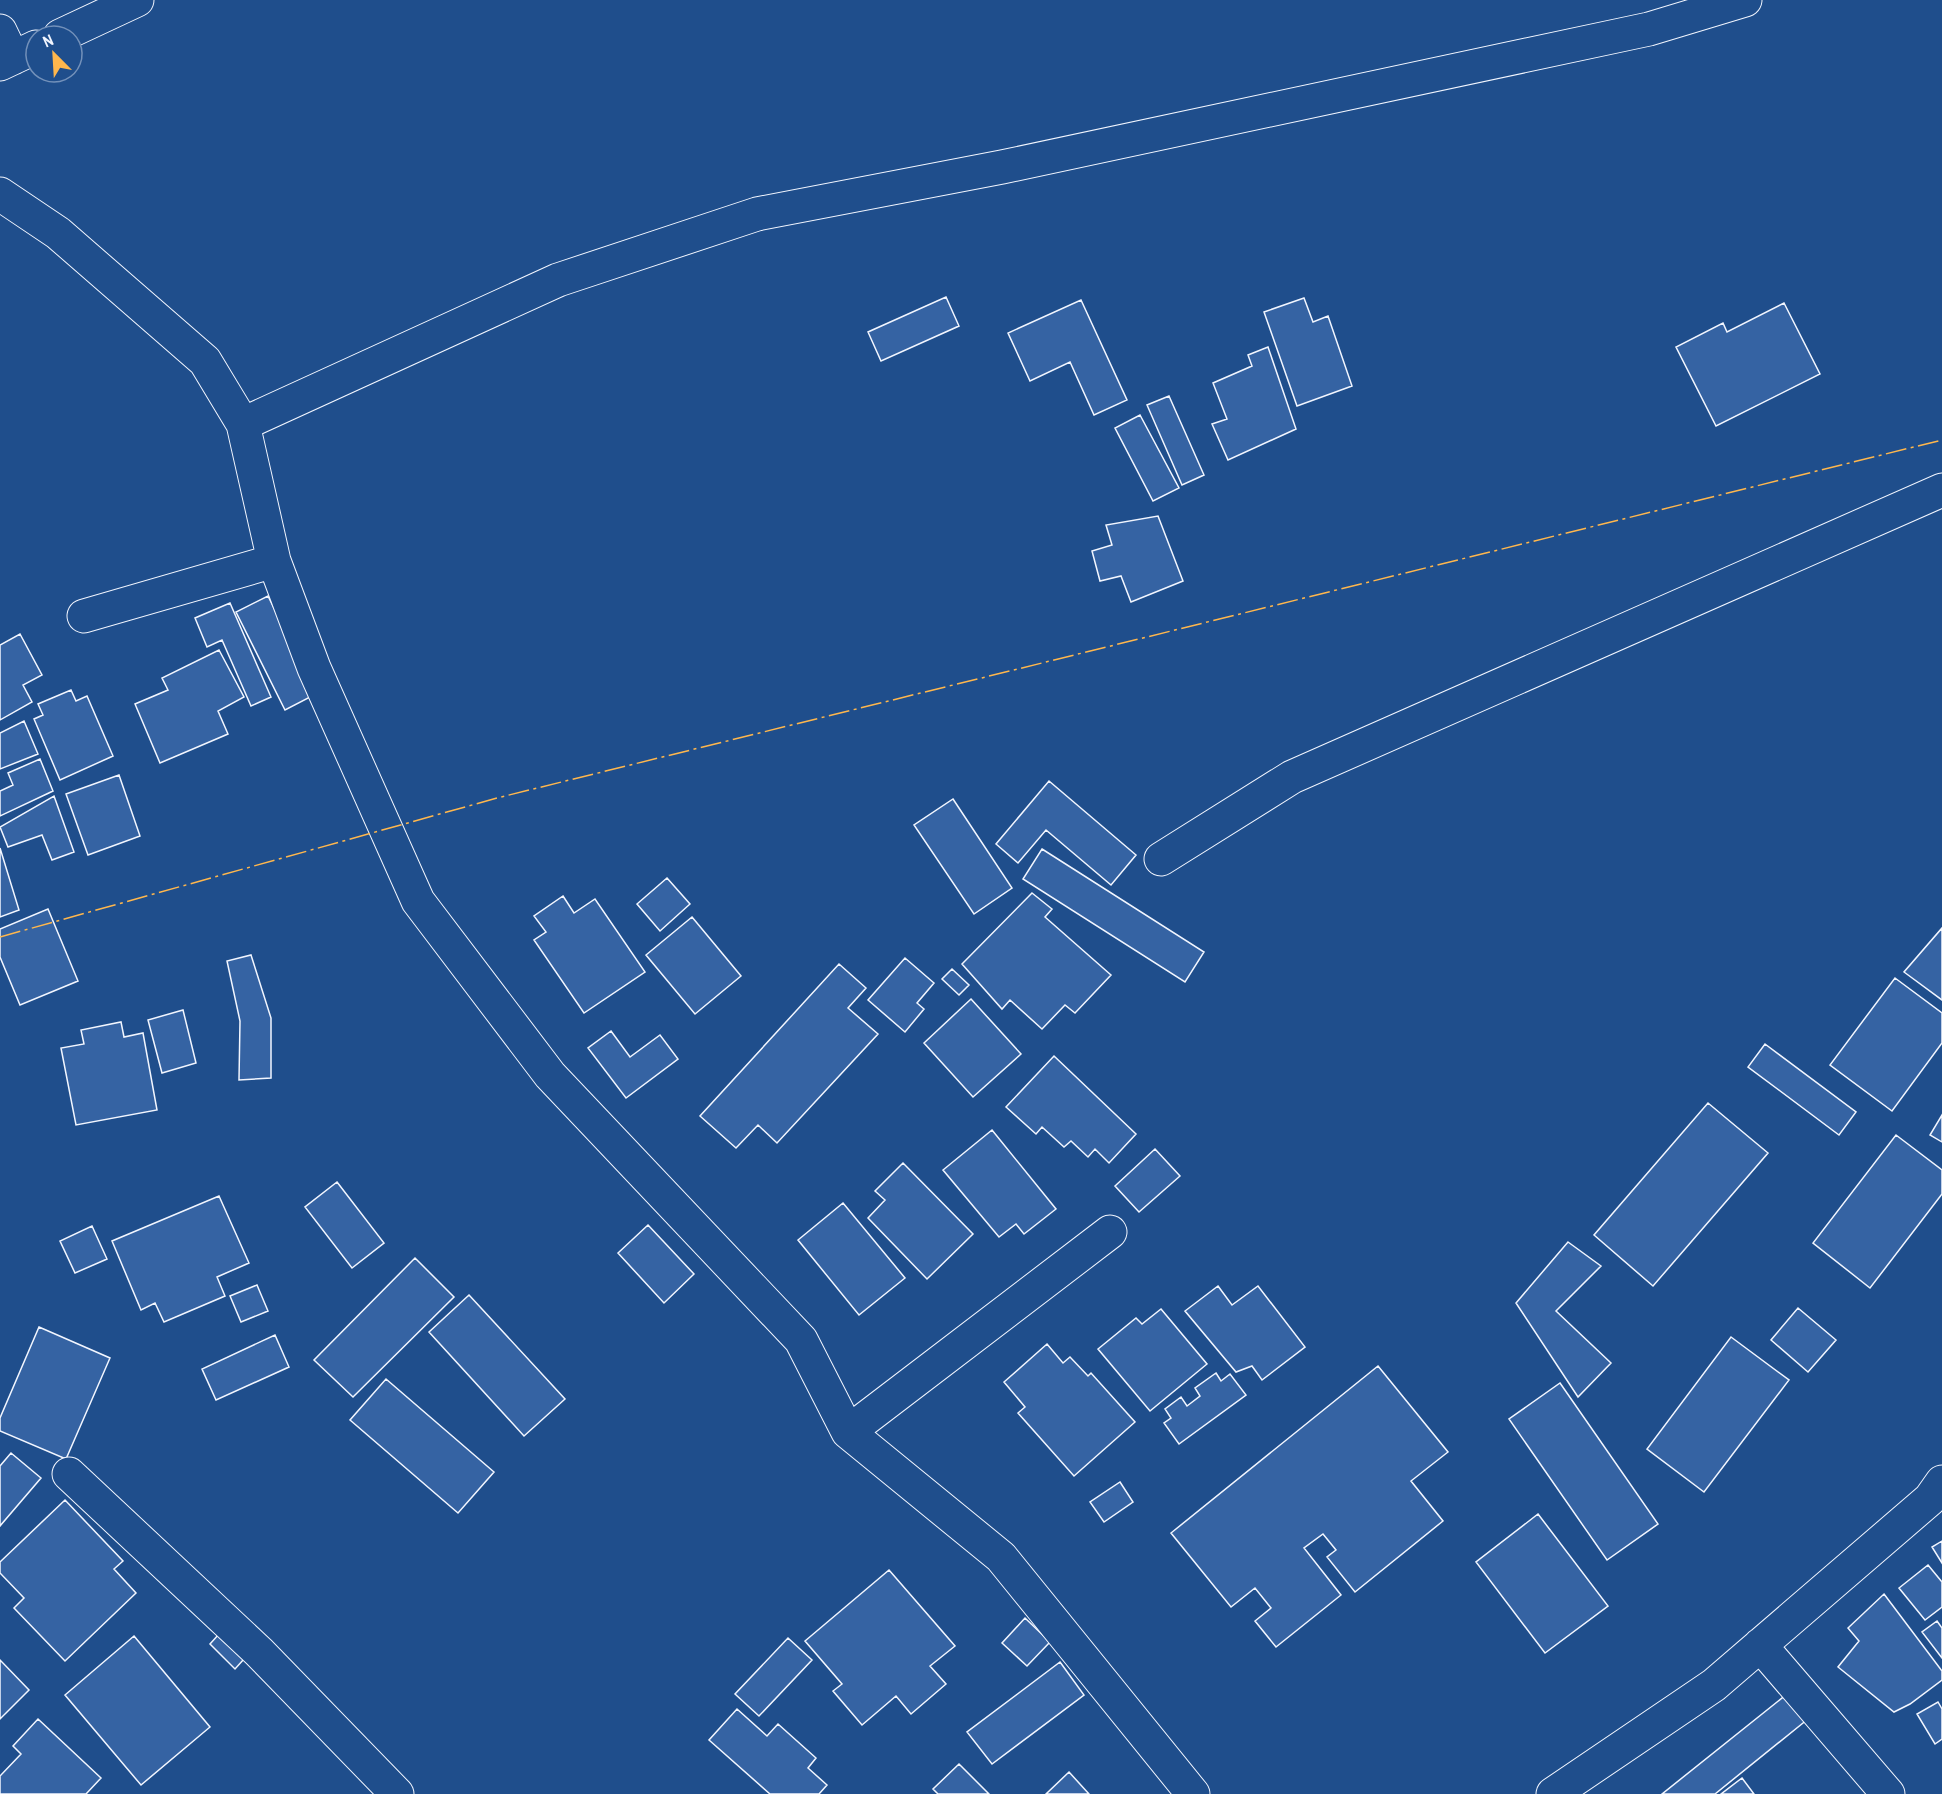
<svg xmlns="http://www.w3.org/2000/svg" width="1942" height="1794" font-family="'Archivo Narrow',sans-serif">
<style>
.building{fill:#3563a3;stroke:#f2f6ff;stroke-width:1.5}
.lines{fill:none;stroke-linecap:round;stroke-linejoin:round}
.minor-casing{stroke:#f2f6ff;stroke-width:35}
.minor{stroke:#1f4e8c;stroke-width:33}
.power{stroke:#ffb74d;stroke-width:1.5;stroke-dasharray:21 4.5 3 4.5;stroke-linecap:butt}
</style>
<rect width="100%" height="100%" fill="#1f4e8c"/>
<path class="building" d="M946 297 959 326 881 361 868 332Z
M1304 298 1313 322 1328 316 1352 386 1297 406 1264 312Z
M1081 300 1127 400 1094 415 1070 362 1030 381 1008 333Z
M1784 303 1820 374 1716 426 1676 347 1723 323 1727 332Z
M1268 347 1296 429 1228 460 1212 424 1227 419 1213 383 1252 366 1248 355Z
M1169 396 1204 475 1182 485 1147 405Z
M1140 415 1179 488 1153 501 1115 428Z
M1158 516 1183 581 1131 602 1121 576 1100 581 1092 551 1112 545 1106 525Z
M268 596 316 694 285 710 236 612Z
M230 603 271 697 251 706 222 640 207 647 195 618Z
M20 634 42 675 23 685 32 702 0 720V645Z
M219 650 244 697 218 711 228 734 160 763 135 704 168 690 162 678Z
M71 690 76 701 87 696 113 756 60 780 34 719 43 715 38 704Z
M24 721 38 754 0 769V733Z
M40 759 53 791 0 816V791L13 785 8 773Z
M119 775 140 836 88 855 66 794Z
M1049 781 1136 855 1111 885 1046 830 1018 863 996 844Z
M54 796 74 852 52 860 42 835 8 847 0 827Z
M953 799 1012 888 974 914 914 825Z
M0 848 19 910 0 917Z
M1042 849 1204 952 1185 982 1023 879Z
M667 878 690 904 660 931 637 904Z
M1032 893 1052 909 1045 917 1111 975 1075 1013 1065 1005 1042 1029 1010 1000 1002 1009 962 964Z
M563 896 574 913 595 899 645 972 584 1013 534 940 546 932 534 916Z
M48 909 78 981 20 1005 0 957V929Z
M692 917 741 976 695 1014 646 955Z
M1942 928V1000L1904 972Z
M251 955 271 1018V1078L239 1080 240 1021 227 961Z
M905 958 934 983 917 1003 924 1009 905 1032 868 1000Z
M839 964 866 988 848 1008 878 1034 777 1143 758 1125 736 1148 700 1116Z
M952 969 969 985 959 995 942 979Z
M1895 978 1942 1013V1043L1892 1111 1830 1065Z
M971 999 1021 1054 973 1097 924 1043Z
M183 1010 196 1063 162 1073 148 1020Z
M121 1022 124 1037 143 1033 157 1110 76 1125 61 1048 84 1044 81 1030Z
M611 1031 630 1057 660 1035 678 1059 626 1098 588 1048Z
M1765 1044 1856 1112 1839 1135 1748 1067Z
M1054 1056 1136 1134 1109 1163 1095 1149 1088 1157 1071 1141 1064 1147 1042 1127 1036 1134 1006 1107Z
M1708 1103 1768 1153 1653 1286 1594 1235Z
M1942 1115V1142L1930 1135Z
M992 1130 1056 1209 1024 1234 1016 1224 999 1237 943 1170Z
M1896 1135 1942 1170V1194L1870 1288 1813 1243Z
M1155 1149 1180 1176 1139 1212 1115 1186Z
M903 1163 973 1234 927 1279 868 1218 885 1200 875 1191Z
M337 1182 384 1243 352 1268 305 1207Z
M219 1196 249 1263 217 1277 225 1296 164 1322 155 1303 141 1310 112 1241Z
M843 1203 905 1278 859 1315 798 1240Z
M648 1225 694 1274 664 1303 618 1253Z
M92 1226 107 1259 75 1273 60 1241Z
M1568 1242 1601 1266 1556 1311 1611 1363 1578 1397 1516 1303Z
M415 1258 454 1297 353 1397 314 1360Z
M257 1285 268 1311 241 1322 230 1296Z
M1218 1286 1232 1305 1258 1286 1305 1347 1262 1380 1252 1366 1236 1372 1185 1311Z
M469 1295 565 1399 524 1436 429 1332Z
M1798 1308 1836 1340 1808 1372 1771 1340Z
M1161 1309 1207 1364 1150 1411 1098 1349 1136 1318 1142 1324Z
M39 1327 110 1358 66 1459 0 1431V1418Z
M275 1335 289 1367 216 1400 202 1369Z
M1731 1337 1789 1380 1704 1492 1647 1449Z
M1047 1344 1063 1363 1070 1357 1088 1376 1091 1373 1135 1422 1074 1476 1018 1413 1025 1407 1004 1382Z
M1378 1366 1448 1452 1411 1481 1443 1521 1355 1592 1327 1557 1336 1550 1323 1534 1304 1548 1341 1595 1276 1647 1255 1621 1271 1608 1255 1588 1231 1607 1171 1533Z
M1216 1373 1221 1381 1230 1374 1246 1395 1179 1444 1164 1423 1171 1418 1165 1409 1181 1397 1187 1406 1200 1396 1195 1388Z
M386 1379 494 1472 458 1513 350 1420Z
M1560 1383 1658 1524 1607 1560 1509 1419Z
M11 1453 41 1478 0 1526V1466Z
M1120 1482 1133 1502 1104 1522 1090 1502Z
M65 1500 123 1561 114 1569 136 1593 65 1661 14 1608 24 1598 0 1573V1562Z
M1538 1514 1608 1606 1545 1653 1476 1562Z
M1942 1541V1563L1932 1547Z
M1928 1565 1942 1582V1607L1925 1620 1899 1588Z
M889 1570 955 1646 930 1666 946 1684 911 1714 896 1696 862 1725 833 1691 842 1684 805 1641Z
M1884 1594 1942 1671V1680L1910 1704 1894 1712 1838 1667 1859 1641 1848 1628Z
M1025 1618 1050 1642 1027 1666 1002 1643Z
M1937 1621 1942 1628V1658L1922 1632Z
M219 1634 244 1659 235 1669 210 1644Z
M134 1636 210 1727 141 1785 65 1695Z
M788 1638 812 1660 759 1716 735 1694Z
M0 1660 29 1690 0 1719Z
M1060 1662 1084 1695 992 1764 967 1732Z
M1787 1694 1808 1719 1715 1794H1662Z
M1938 1702 1942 1709V1739L1935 1744 1917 1714Z
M737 1709 767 1736 778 1724 816 1758 808 1768 827 1785 819 1794H770L709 1740Z
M38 1719 101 1778 86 1794H0V1776L21 1754 13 1746Z
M959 1764 989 1794H938L933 1789Z
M1069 1772 1089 1794H1046Z
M1742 1778 1754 1794H1721Z"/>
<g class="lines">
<defs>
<path id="minor" d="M0 31 13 58
M60 36 137 0
M0 64 36 47
M0 194 58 233 205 361 243 424 274 561 314 668 418 901 550 1075 801 1340 848 1432 1001 1557 1193 1794
M243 424 558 280 757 214 1002 167 1649 29 1745 0
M84 616 274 561
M1161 859 1292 777 1942 490
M848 1432 1110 1232
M69 1474 259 1652 397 1794
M1760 1645 1888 1794
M1553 1794 1714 1685 1930 1499 1942 1482"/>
</defs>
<use href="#minor" class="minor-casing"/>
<use href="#minor" class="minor"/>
<path class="power" d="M0 937 497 798 1942 440"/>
</g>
<g transform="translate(54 54) rotate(336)"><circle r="28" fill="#1f4e8c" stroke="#7391ba" stroke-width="1.5"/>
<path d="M0-4.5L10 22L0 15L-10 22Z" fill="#ffb74d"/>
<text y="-9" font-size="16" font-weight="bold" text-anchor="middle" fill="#f2f6ff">N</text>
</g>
</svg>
